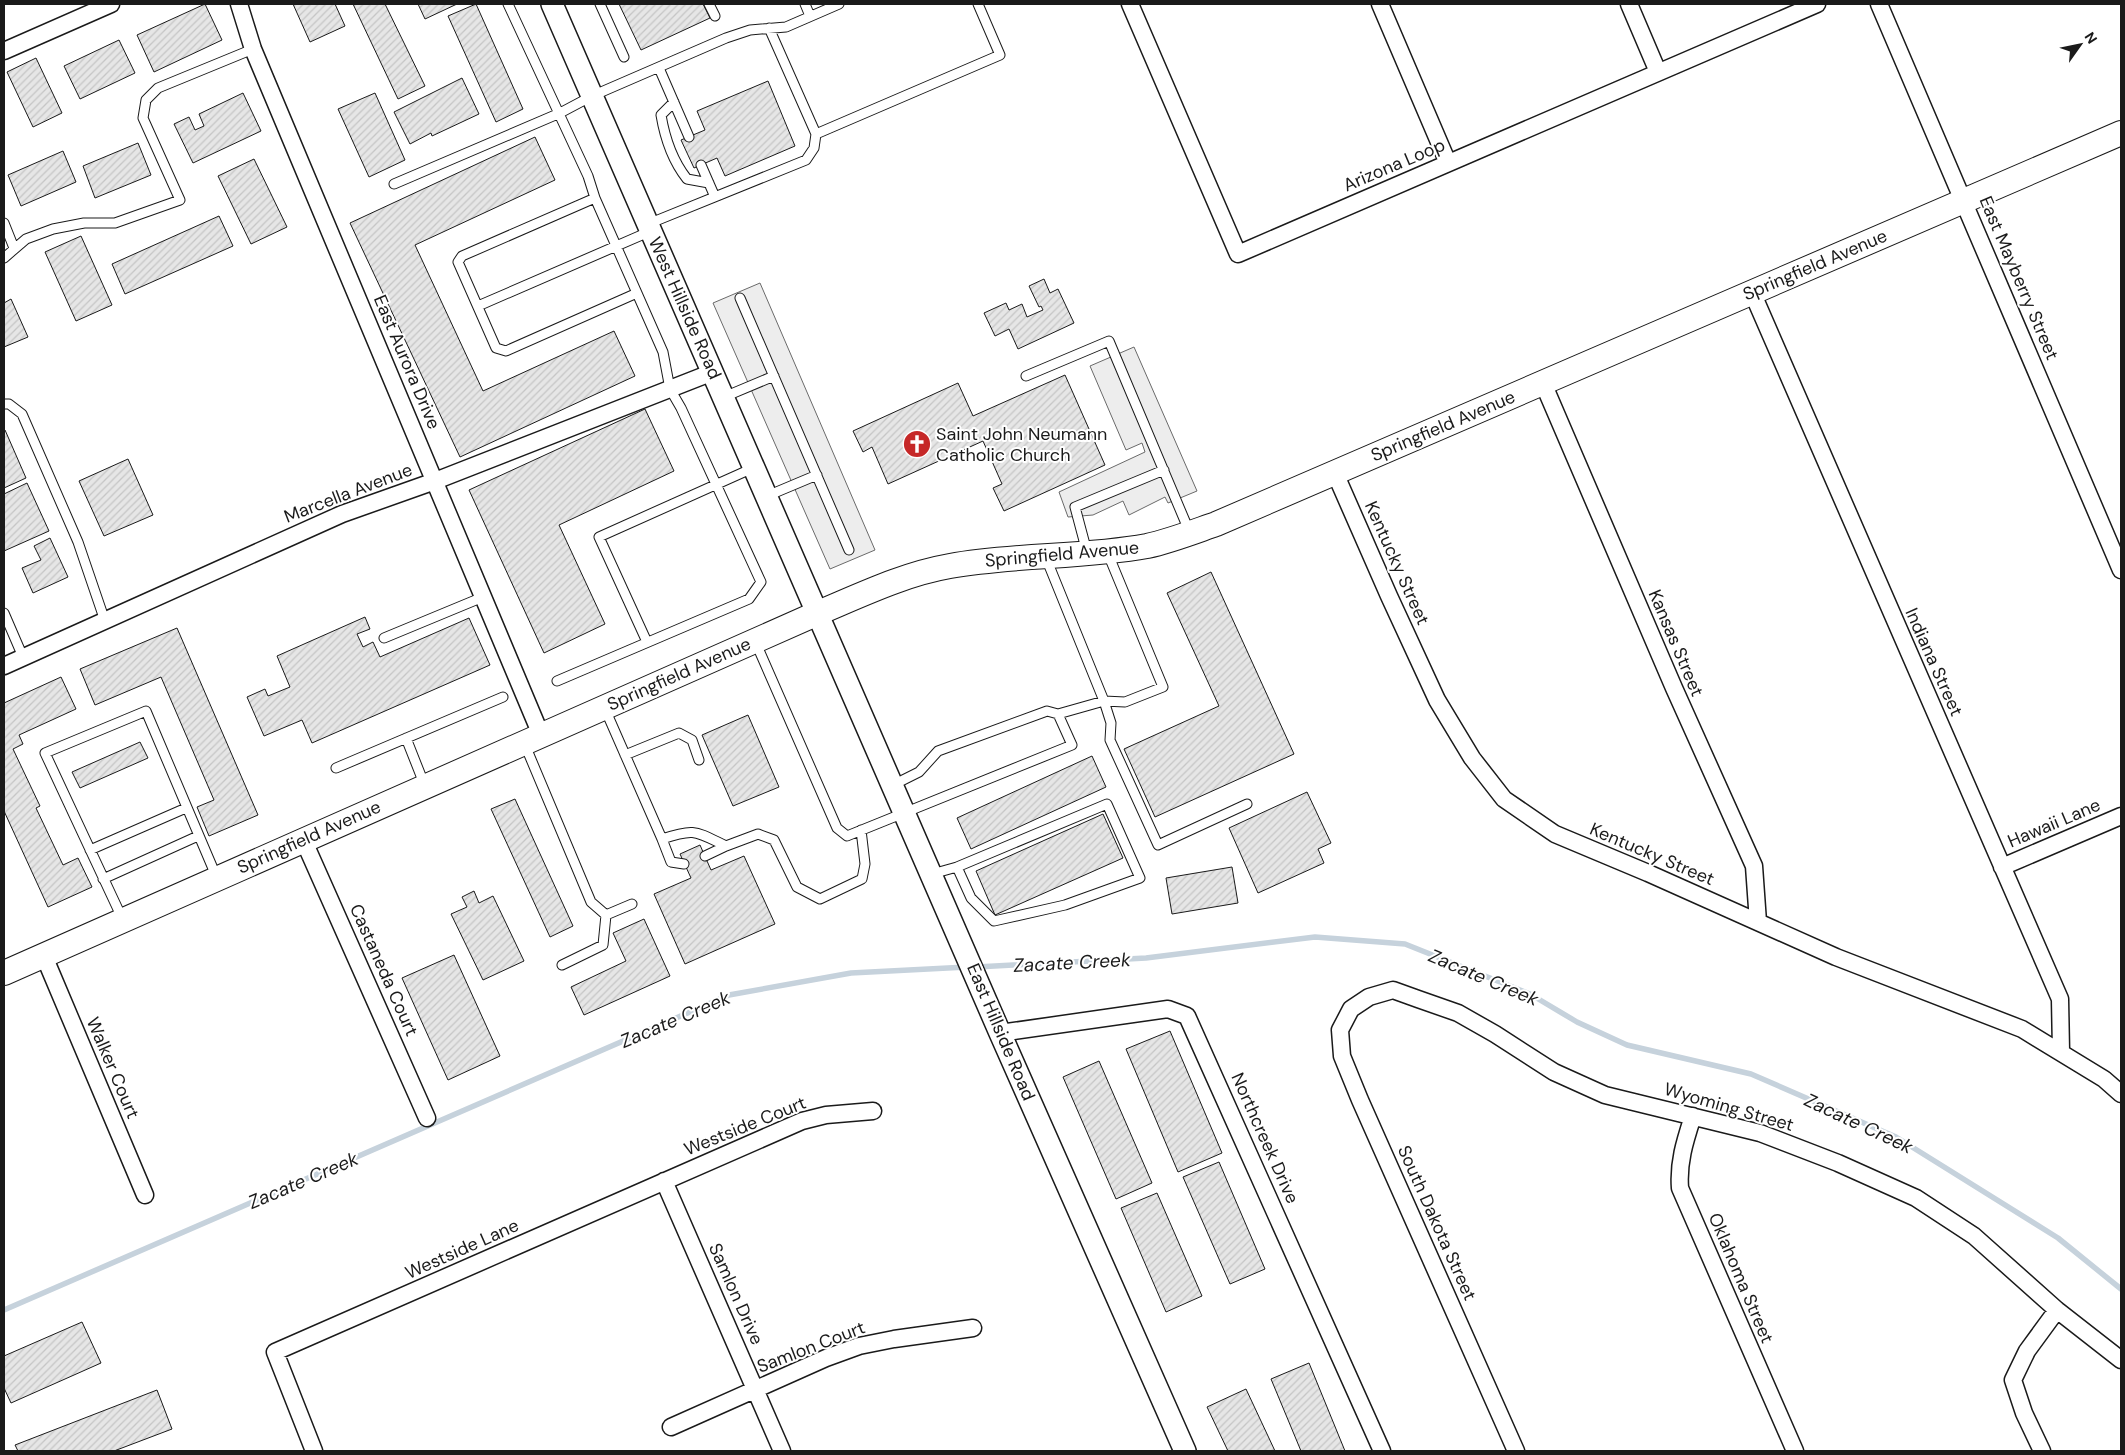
<svg xmlns="http://www.w3.org/2000/svg" width="2125" height="1455" font-family="'DM Sans',sans-serif">
<style>
.parking{fill:#ededed;stroke:#6a6a6a}
.lines{fill:none;stroke-linecap:round;stroke-linejoin:round}
.stream{stroke:#c6d2dc;stroke-width:5.5}
.building{fill:url(#building-hatch);stroke:#1a1a1a}
.service-casing{stroke:#1a1a1a;stroke-width:11}
.minor-casing{stroke:#1a1a1a;stroke-width:19}
.tertiary-casing{stroke:#1a1a1a;stroke-width:24}
.secondary-casing{stroke:#1a1a1a;stroke-width:26}
.service{stroke:#fff;stroke-width:9}
.minor{stroke:#fff;stroke-width:16}
.tertiary{stroke:#fff;stroke-width:21}
.secondary{stroke:#fff;stroke-width:24}
.labels{text-anchor:middle;stroke-width:4;stroke-linejoin:round;paint-order:stroke}
.street-label{font-size:18px;fill:#1a1a1a;stroke:#fff}
.poi-label{font-size:18px;fill:#1a1a1a;stroke:#fff;text-anchor:start}
.water-label{font-size:19px;font-style:italic;fill:#1a1a1a;stroke:#fff}
</style>
<defs>
<pattern id="building-hatch" width="6" height="6" patternUnits="userSpaceOnUse" patternTransform="scale(1.25)"><rect width="6" height="6" fill="#e6e6e6"/><path d="M-1 1l2-2M0 6l6-6M5 7l2-2" fill="none" stroke="#c5c5c5"/></pattern>
</defs>
<rect width="100%" height="100%" fill="#fff"/>
<path class="parking" d="M760 283 875 550 830 569 713 303Z
M1134 347 1197 491 1168 503 1165 497 1129 515 1123 501 1093 515 1068 517 1059 492 1145 452 1142 443 1126 450 1090 366Z"/>
<g class="lines">
<path class="stream" d="M976 967 1146 958 1315 937 1405 944 1530 994 1577 1022 1627 1045 1751 1074 1896 1137 2058 1238 2121 1289
M4 1310 729 995 851 973 967 967"/>
</g>
<path class="building" d="M205 4 222 40 154 72 137 35Z
M293 4H335L345 26 310 42Z
M353 4H385L425 86 398 99Z
M418 4H457L425 19Z
M476 4 523 109 496 122 448 16Z
M619 4H703L710 18 641 50Z
M119 40 135 73 80 99 64 66Z
M36 58 62 113 33 127 7 72Z
M462 78 479 114 432 136 431 133 410 144 394 112Z
M768 81 795 146 725 176 717 158 694 168 681 140 705 130 697 111Z
M243 93 261 131 193 163 174 124 189 117 195 130 204 126 199 114Z
M375 93 405 160 369 177 338 109Z
M535 137 555 180 415 245 483 391 614 331 635 376 460 457 350 223Z
M138 143 151 175 95 198 83 166Z
M63 151 76 182 21 206 8 175Z
M254 159 287 227 251 244 218 176Z
M219 216 233 246 125 294 112 264Z
M81 236 112 305 76 321 45 252Z
M1044 279 1050 293 1058 289 1074 323 1018 349 1009 329 995 336 984 313 1006 303 1009 310 1022 304 1027 317 1043 310 1041 306 1039 307 1029 286Z
M11 299 28 337 4 347V303Z
M1065 375 1105 465 1004 511 993 488 1002 484 983 441 888 484 872 447 863 452 853 431 958 383 973 416Z
M645 409 674 471 559 525 605 624 544 653 469 490Z
M5 430 26 478 4 488V431Z
M128 459 153 515 104 536 79 481Z
M27 483 49 531 4 551V494Z
M50 538 68 577 33 593 22 568 41 560 34 546Z
M1211 572 1294 754 1155 817 1124 749 1219 706 1167 593Z
M365 617 370 629 357 634 363 647 373 642 380 657 469 618 490 665 312 743 302 720 264 736 247 697 265 689 268 696 290 687 277 656Z
M177 628 258 815 209 836 197 807 214 800 161 677 95 705 80 669Z
M61 677 76 709 19 735 23 744 13 749 40 806 36 808 63 865 78 858 92 887 48 907 4 811V703Z
M748 715 779 787 733 806 702 735Z
M140 742 148 758 80 788 72 772Z
M1092 756 1106 787 971 849 957 818Z
M1307 792 1331 843 1318 849 1324 863 1258 893 1229 828Z
M515 799 573 926 550 937 491 809Z
M1103 814 1123 858 995 915 976 871Z
M700 845 711 870 744 856 775 924 685 964 654 894 691 878 680 854Z
M1232 867 1238 903 1172 914 1166 878Z
M474 891 479 903 493 896 524 961 483 980 451 914 467 907 462 897Z
M644 919 670 976 584 1015 571 987 626 961 613 933Z
M454 955 500 1056 448 1080 402 978Z
M1170 1031 1222 1153 1178 1172 1126 1049Z
M1099 1061 1152 1183 1116 1199 1063 1077Z
M1219 1162 1265 1269 1230 1284 1183 1177Z
M1157 1193 1202 1296 1166 1312 1121 1208Z
M82 1322 101 1363 11 1403 4 1388V1356Z
M1309 1363 1345 1451H1301L1271 1379Z
M1246 1389 1275 1451H1228L1207 1407Z
M157 1390 172 1429 114 1451H18L15 1445Z"/>
<g class="lines">
<defs>
<path id="service" d="M508 4 588 176 595 198 663 352 670 389 681 408 761 582 749 599 557 681
M600 4 624 57
M709 4 715 16
M805 4 810 16
M769 28 816 134
M659 68 689 137
M674 102 661 115C665 139 672 160 687 179L709 183
M701 165 715 197
M394 184 560 113 592 96 726 38 750 30 786 27 839 4
M595 198 462 256 458 262 496 348 506 351 637 293
M4 223 14 248
M648 224 806 160 814 148 816 134 1000 55 978 4
M4 258 26 239 53 229 84 223H115L180 200 143 118 146 100 158 88 253 49
M740 298 849 550
M478 306 651 231
M1026 376 1109 341 1190 533
M724 397 774 376
M4 404H9L22 414 78 542 105 621
M767 496 817 475
M1087 552 1075 507 1164 470
M1046 558 1104 701 1111 723 1110 740 1158 845 1247 804
M4 613 23 657
M384 638 483 597
M755 641 837 828 847 836 1072 745 1058 714
M647 642 599 537 753 468
M605 709 662 839C695 828 695 831 726 846L758 834 774 840 797 887 820 899 862 879 865 864 861 830
M406 738 425 786
M525 745 591 902 606 915 632 904
M625 755 679 733 692 740 699 760
M336 768 503 697
M893 785 919 772 938 751 1047 711 1058 714 1104 701 1125 702 1163 687 1108 554
M662 839 671 862 684 864
M90 850 186 808
M705 856 726 846
M932 874 957 867 1107 804 1140 878 1065 905 994 921 971 898 957 867
M103 879 198 836
M123 920 45 753 146 711 217 878
M562 965 603 945 606 915"/>
<path id="minor" d="M239 4 253 49 541 735
M1130 4 1238 254 1817 4
M1380 4 1448 163
M1629 4 1658 72
M1879 4 2121 570
M4 51 111 4
M1752 292 2060 999 2061 1051
M1543 383 1674 688 1754 866 1758 922
M1335 473 1389 596 1437 700 1472 758 1504 799 1555 834 1648 873 1836 957 2022 1029 2104 1079 2121 1094
M4 666 342 514 435 481 713 372
M303 839 427 1118
M2002 867 2121 816
M44 956 145 1195
M1000 1033 1168 1009 1187 1016 1382 1451
M1693 1116C1685 1141 1678 1162 1680 1188L1795 1451
M664 1181 782 1451
M671 1427 826 1358 859 1346 894 1339 973 1328
M314 1451 275 1352 802 1121 826 1115 873 1111
M1516 1451 1360 1100 1342 1056 1340 1030 1351 1009 1369 997 1393 990 1418 999 1458 1013 1495 1034 1554 1072 1605 1095 1760 1133 1838 1163 1916 1198 1974 1236 2057 1310 2121 1360
M2042 1451 2024 1413 2013 1380 2027 1351 2057 1310"/>
<path id="tertiary" d="M552 4 1000 1033 1185 1451"/>
<path id="secondary" d="M4 973 818 613C861 595 904 574 950 566 1015 554 1082 558 1147 546 1170 541 1193 532 1216 524L2121 133"/>
</defs>
<use href="#service" class="service-casing"/>
<use href="#minor" class="minor-casing"/>
<use href="#tertiary" class="tertiary-casing"/>
<use href="#secondary" class="secondary-casing"/>
<use href="#service" class="service"/>
<use href="#minor" class="minor"/>
<use href="#tertiary" class="tertiary"/>
<use href="#secondary" class="secondary"/>
</g>
<defs>
<symbol id="church-disc" viewBox="-11 -11 22 22"><circle r="9.5" fill="#c62828" stroke="#fff"/><path d="M-1.2-6h2.4v3.5h3.3v2.4h-3.3V6h-2.4V-.1h-3.3v-2.4h3.3Z" fill="#fff"/></symbol>
</defs>
<g fill-rule="evenodd">
<use href="#church-disc" x="901" y="428" width="32" height="32"/>
</g>
<g class="labels">
<g class="street-label">
<text transform="translate(1394 165) rotate(-23)" y="6">Arizona Loop</text>
<text transform="translate(1815 265) rotate(-23)" y="6">Springfield Avenue</text>
<text transform="translate(2019 278) rotate(67)" y="6">East Mayberry Street</text>
<text transform="translate(685 308) rotate(66)" y="6">West Hillside Road</text>
<text transform="translate(407 362) rotate(67)" y="6">East Aurora Drive</text>
<text transform="translate(1443 426) rotate(-23)" y="6">Springfield Avenue</text>
<text transform="translate(348 493) rotate(-21)" y="6">Marcella Avenue</text>
<text transform="translate(1062 554) rotate(-5)" y="6">Springfield Avenue</text>
<text transform="translate(1397 563) rotate(66)" y="6">Kentucky Street</text>
<text transform="translate(1676 643) rotate(67)" y="6">Kansas Street</text>
<text transform="translate(1934 662) rotate(66)" y="6">Indiana Street</text>
<text transform="translate(679 674) rotate(-24)" y="6">Springfield Avenue</text>
<text transform="translate(2054 823) rotate(-23)" y="6">Hawaii Lane</text>
<text transform="translate(309 837) rotate(-24)" y="6">Springfield Avenue</text>
<text transform="translate(1652 854) rotate(23)" y="6">Kentucky Street</text>
<text transform="translate(384 970) rotate(66)" y="6">Castaneda Court</text>
<text transform="translate(1001 1032) rotate(67)" y="6">East Hillside Road</text>
<text transform="translate(113 1068) rotate(67)" y="6">Walker Court</text>
<text transform="translate(1729 1107) rotate(16)" y="6">Wyoming Street</text>
<text transform="translate(745 1126) rotate(-22)" y="6">Westside Court</text>
<text transform="translate(1265 1138) rotate(66)" y="6">Northcreek Drive</text>
<text transform="translate(1437 1223) rotate(66)" y="6">South Dakota Street</text>
<text transform="translate(462 1249) rotate(-24)" y="6">Westside Lane</text>
<text transform="translate(1741 1278) rotate(67)" y="6">Oklahoma Street</text>
<text transform="translate(736 1294) rotate(66)" y="6">Samlon Drive</text>
<text transform="translate(811 1347) rotate(-21)" y="6">Samlon Court</text>
</g>
<g class="poi-label">
<text x="936" y="440">Saint John Neumann<tspan x="936" dy="21">Catholic Church</tspan></text>
</g>
<g class="water-label">
<text transform="translate(1072 962) rotate(-3)" y="7">Zacate Creek</text>
<text transform="translate(1484 977) rotate(23)" y="7">Zacate Creek</text>
<text transform="translate(675 1019) rotate(-23)" y="7">Zacate Creek</text>
<text transform="translate(1859 1123) rotate(25)" y="7">Zacate Creek</text>
<text transform="translate(303 1180) rotate(-23)" y="7">Zacate Creek</text>
</g>
</g>
<rect width="2125" height="1455" fill="none" stroke="#1a1a1a" stroke-width="10"/>
<g transform="translate(2080 45) rotate(57)" stroke="#ffffff" stroke-width="4" paint-order="stroke">
<path d="M0-4L9 19L0 12L-9 19Z" fill="#1a1a1a"/>
<text y="-8" font-size="14" font-weight="bold" text-anchor="middle" fill="#1a1a1a">N</text>
</g>
</svg>
